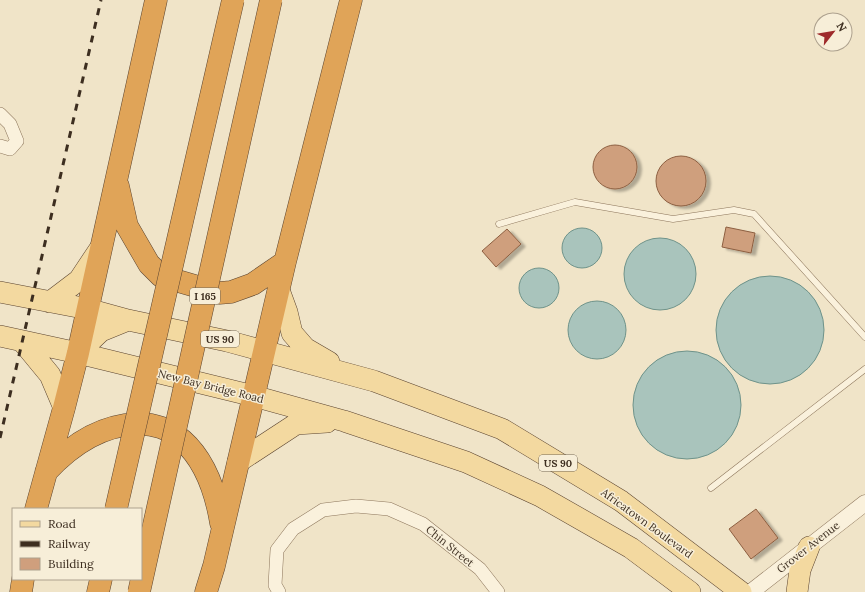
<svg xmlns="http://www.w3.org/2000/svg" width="865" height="592" font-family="Lora,serif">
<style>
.water{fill:#a9c4bc;stroke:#6f938a}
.building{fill:#cf9f7d;stroke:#8d5f41;filter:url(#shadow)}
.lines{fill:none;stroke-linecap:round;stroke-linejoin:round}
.service-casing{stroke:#8d765c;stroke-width:7}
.minor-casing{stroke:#8d765c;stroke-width:14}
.tertiary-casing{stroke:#8d765c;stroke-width:17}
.primary-casing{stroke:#5b4430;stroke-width:22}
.motorway-casing{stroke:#5b4430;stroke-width:23}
.service{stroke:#faf1dc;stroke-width:6}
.minor{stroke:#faf1dc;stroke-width:13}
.tertiary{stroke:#faf1dc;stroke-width:16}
.primary{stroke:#f3d9a0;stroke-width:21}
.motorway{stroke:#e0a458;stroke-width:22}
.rail{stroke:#3d2e20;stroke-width:3;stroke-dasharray:7 7;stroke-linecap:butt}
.motorway-bridge-casing{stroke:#5b4430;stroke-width:23;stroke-linecap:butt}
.motorway-bridge{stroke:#e0a458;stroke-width:22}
.labels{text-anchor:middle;stroke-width:3;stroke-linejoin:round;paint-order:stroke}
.shield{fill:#f7eed8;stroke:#756857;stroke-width:1}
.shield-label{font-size:10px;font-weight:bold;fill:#3d2e20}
.street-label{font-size:11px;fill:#3d2e20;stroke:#f7eed8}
</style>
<defs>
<filter id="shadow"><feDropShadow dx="4.5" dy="2.5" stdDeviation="1" flood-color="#0004"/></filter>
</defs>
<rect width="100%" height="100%" fill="#f0e4c8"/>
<path class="water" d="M562 248a20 20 0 1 1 40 0a20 20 0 1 1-40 0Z
M624 274a36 36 0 1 1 72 0a36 36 0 1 1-72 0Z
M519 288a20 20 0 1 1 40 0a20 20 0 1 1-40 0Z
M716 330a54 54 0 1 1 108 0a54 54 0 1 1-108 0Z
M568 330a29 29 0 1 1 58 0a29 29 0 1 1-58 0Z
M633 405a54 54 0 1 1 108 0a54 54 0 1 1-108 0Z"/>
<path class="building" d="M593 167a22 22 0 1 1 44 0a22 22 0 1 1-44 0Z
M656 181a25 25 0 1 1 50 0a25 25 0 1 1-50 0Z
M726 227 755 233 751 253 722 247Z
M507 229 521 244 496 267 482 251Z
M756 509 778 538 751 559 729 529Z"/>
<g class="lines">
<defs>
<path id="service" d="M499 224 575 202 673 219 734 210 754 214 865 337
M711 488 865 369"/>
<path id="minor" d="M0 114 10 124 17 141 10 149 0 146
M279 592 275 585 277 550 293 529 323 510 356 506 389 509 423 524 480 569 498 592"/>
<path id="tertiary" d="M751 592 865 503"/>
<path id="primary" d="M279 290 287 312 292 333 305 348 329 362
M0 292 88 309 128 320 227 341 374 381 502 429 621 501 741 592
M50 302 79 280 101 247
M0 336 78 353 254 396 344 421 466 462 540 496 631 548 690 592
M22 341 50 375 64 408
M78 353 101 331 128 320
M238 462 296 424 327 422
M797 592 800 570 809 547"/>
<path id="motorway" d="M118 186 127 226 149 264 161 276 219 293 231 292 253 284 285 262
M46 472C71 445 100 425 137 424 153 423 170 429 182 440 206 461 216 493 221 523
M36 509 64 408 78 353 156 0
M21 592 23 579
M98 592 101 579
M206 592 214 566 285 262 351 0"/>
</defs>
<use href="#service" class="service-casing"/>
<use href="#minor" class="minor-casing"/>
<use href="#tertiary" class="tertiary-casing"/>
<use href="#primary" class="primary-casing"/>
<use href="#motorway" class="motorway-casing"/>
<use href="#service" class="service"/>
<use href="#minor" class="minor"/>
<use href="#tertiary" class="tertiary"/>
<use href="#primary" class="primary"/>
<use href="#motorway" class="motorway"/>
<path class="rail" d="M0 438 101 0"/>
<defs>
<path id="motorway-bridge" d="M116 509 233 0
M139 592 271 0"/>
</defs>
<use href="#motorway-bridge" class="motorway-bridge-casing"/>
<use href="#motorway-bridge" class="motorway-bridge"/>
</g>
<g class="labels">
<g class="shield">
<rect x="190" y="288" width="30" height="16" rx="3"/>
<rect x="201" y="331" width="38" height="16" rx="3"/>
<rect x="539" y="455" width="38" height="16" rx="3"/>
</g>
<g class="shield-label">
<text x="205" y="300">I 165</text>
<text x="220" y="343">US 90</text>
<text x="558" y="467">US 90</text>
</g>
<g class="street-label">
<text transform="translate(211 386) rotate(14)" y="4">New Bay Bridge Road</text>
<text transform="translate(647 523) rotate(36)" y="4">Africatown Boulevard</text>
<text transform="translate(450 546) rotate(39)" y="4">Chin Street</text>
<text transform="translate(808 547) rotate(-38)" y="4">Grover Avenue</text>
</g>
</g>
<rect x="12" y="508" width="130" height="72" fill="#f7eed8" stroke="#ada18e"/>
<rect x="20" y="521" width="20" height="6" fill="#f3d9a0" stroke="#ada18e"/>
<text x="48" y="528" font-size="12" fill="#3d2e20">Road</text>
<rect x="20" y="541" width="20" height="6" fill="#3d2e20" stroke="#ada18e"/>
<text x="48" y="548" font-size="12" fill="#3d2e20">Railway</text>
<rect x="20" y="558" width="20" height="12" fill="#cf9f7d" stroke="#ada18e"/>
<text x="48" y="568" font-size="12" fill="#3d2e20">Building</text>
<g transform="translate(833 32) rotate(59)"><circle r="19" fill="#f7eed8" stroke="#ada18e"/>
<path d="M0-3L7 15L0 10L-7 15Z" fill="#9e2a2b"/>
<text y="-6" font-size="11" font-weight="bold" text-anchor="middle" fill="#3d2e20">N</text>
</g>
</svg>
